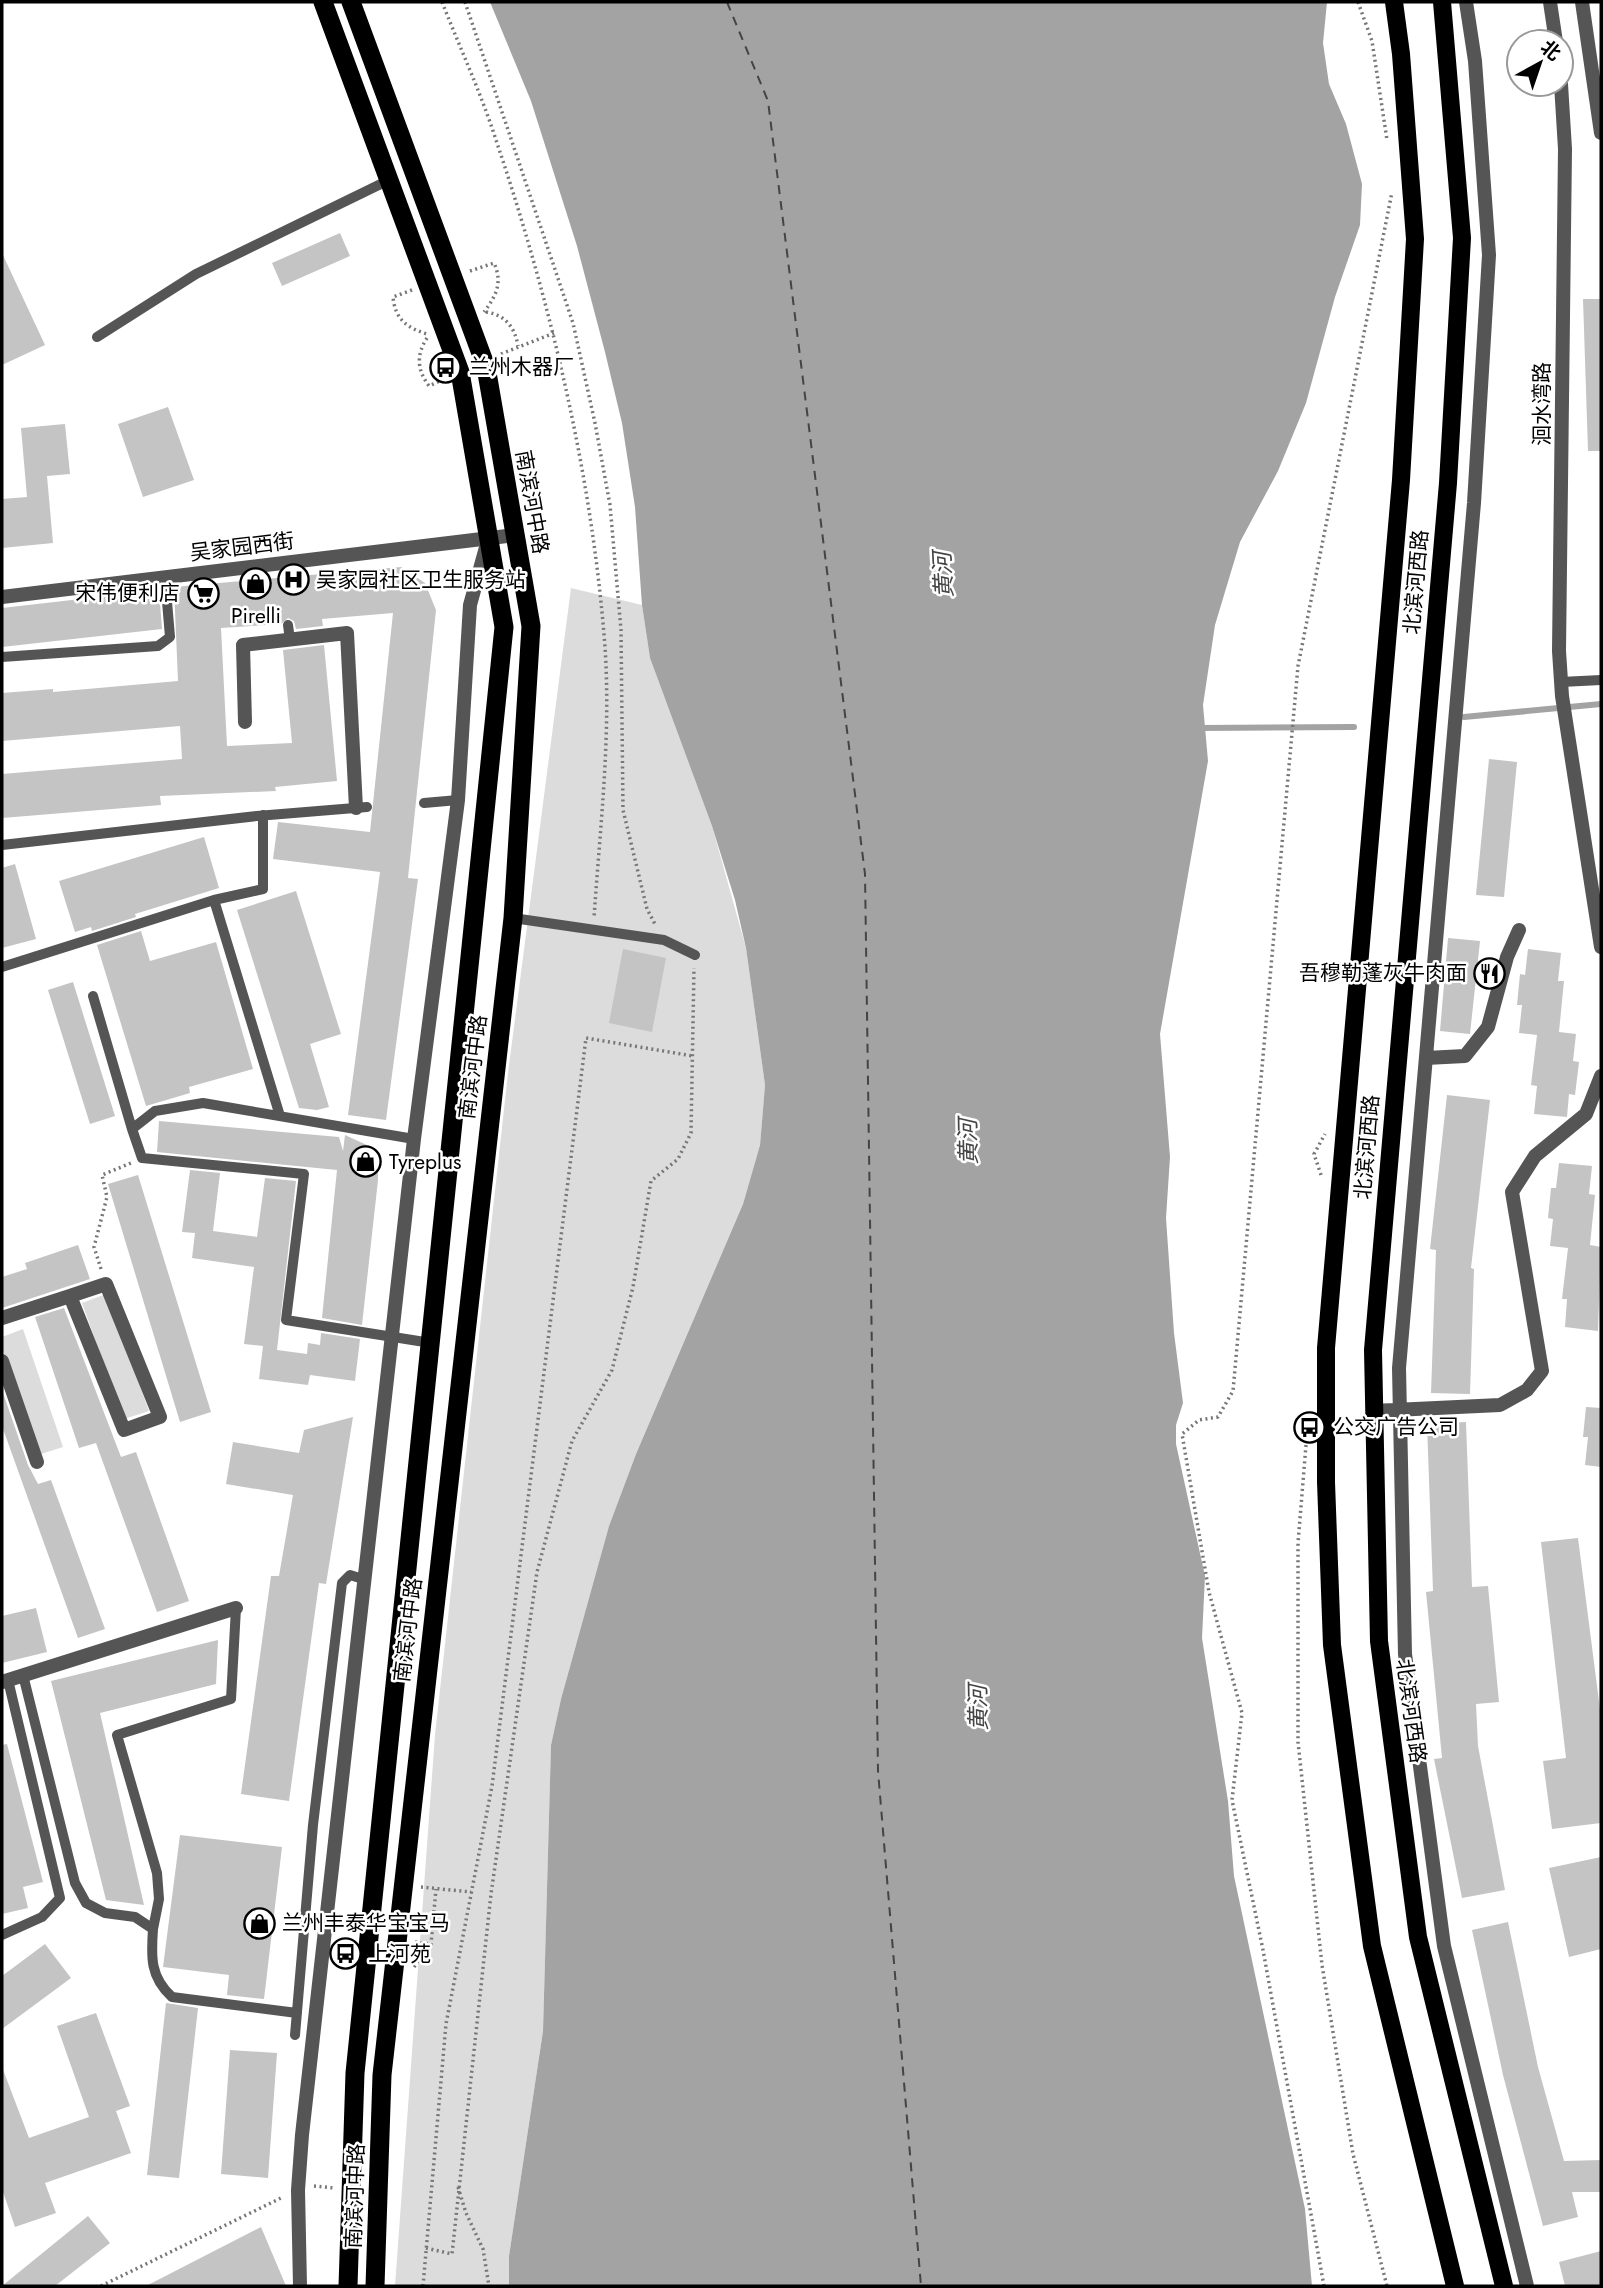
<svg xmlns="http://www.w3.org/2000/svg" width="1603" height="2288" font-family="Jost,'Noto Sans SC',sans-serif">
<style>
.green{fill:#dcdcdc}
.water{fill:#a3a3a3}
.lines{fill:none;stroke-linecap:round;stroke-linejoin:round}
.stream{stroke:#a3a3a3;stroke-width:6}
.ferry{stroke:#444;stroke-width:2;stroke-dasharray:9 7;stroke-linecap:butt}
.building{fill:#c4c4c4}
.path{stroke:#777;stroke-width:3.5;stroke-dasharray:2 3.5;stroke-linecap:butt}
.service{stroke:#555;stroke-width:10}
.minor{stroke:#555;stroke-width:14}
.tertiary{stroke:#555;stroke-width:14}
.primary{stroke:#000;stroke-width:18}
.trunk{stroke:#000;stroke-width:19}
.labels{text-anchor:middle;stroke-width:5;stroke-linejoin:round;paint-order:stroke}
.poi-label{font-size:21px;fill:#000;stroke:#fff;text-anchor:start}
.street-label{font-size:21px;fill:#000;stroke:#fff}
.water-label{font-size:23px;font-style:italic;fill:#444;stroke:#fff}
</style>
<rect width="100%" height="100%" fill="#fff"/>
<path class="green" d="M571 588 642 605 650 658 712 826 746 948 765 1085 760 1145 743 1204 636 1454 609 1526 561 1699 551 1745 543 2031 509 2256V2286H395L435 1735 508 1073Z
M106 1294 149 1411 124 1419 82 1303Z
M23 1329 63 1447 38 1455 2 1347V1337Z"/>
<path class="water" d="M490 2H1327L1323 43 1329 84 1346 124 1362 184 1360 225 1335 297 1306 403 1278 471 1240 542 1215 625 1203 705 1208 761 1160 1034 1170 1157 1166 1218 1174 1333 1183 1403 1176 1425V1444L1205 1576 1202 1638 1228 1801 1234 1876 1305 2209 1312 2286H509V2256L543 2031 551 1745 561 1699 609 1526 636 1454 743 1204 760 1145 765 1085 746 948 735 900 712 826 650 658 642 605 635 507 622 423 605 352 577 246 531 101Z"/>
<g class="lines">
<path class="stream" d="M1464 717 1601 704
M1199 728 1354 727"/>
<path class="ferry" d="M727 2 768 101 865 874 878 1771 921 2286"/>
</g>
<path class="building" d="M340 233 350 256 282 286 272 263Z
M2 253 45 345 2 365Z
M1583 299H1601V451H1588Z
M168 407 194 480 143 497 118 424Z
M65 424 70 474 47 476 53 543 2 548V499L27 497 21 428Z
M401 567 425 583 436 610 408 878 418 879 386 1120 348 1115 380 872 273 859 278 822 370 832 393 613 322 619 323 626 296 629 294 621 288 618 281 624 221 628 227 746 292 743 283 650 324 645 337 781 275 787 276 791 160 796 161 805 2 818V774L182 759 180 726 2 741V693L53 689V692L178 681 174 587Z
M159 590 162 629 2 647V608Z
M1489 759 1517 762 1504 897 1476 895Z
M204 837 219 888 135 914 136 917 92 931 91 927 75 932 59 881Z
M15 864 36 939 2 948V868Z
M296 891 341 1034 310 1044 329 1107 317 1110 299 1108 237 910Z
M141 931 150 961 216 942 253 1069 189 1087 190 1093 146 1106 97 945Z
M1448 938 1480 941 1470 1034 1440 1031Z
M623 949 666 958 652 1032 609 1023Z
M1528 949 1561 953 1558 981H1564L1559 1032 1576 1034 1573 1061 1579 1062 1575 1095 1569 1094 1567 1117 1534 1114 1537 1086 1531 1085 1537 1035 1519 1033 1522 1005H1517L1520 974 1525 975Z
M73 982 115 1116 90 1124 48 990Z
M1447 1095 1490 1100 1471 1268 1474 1269 1470 1394 1431 1393 1436 1250 1430 1249Z
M159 1121 339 1137 343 1151 345 1135 369 1146 378 1165V1180L362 1325 322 1318 337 1170 157 1152Z
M1559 1163 1592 1166 1589 1194 1595 1195 1590 1245 1601 1247 1598 1331 1565 1327 1567 1299H1562L1568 1248 1550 1246 1553 1219 1548 1218 1551 1188H1556Z
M190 1170 220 1173 213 1231 257 1237 265 1178 296 1181 277 1350 307 1354 308 1343 320 1345 321 1333 360 1339 355 1381 310 1375 308 1385 259 1379 263 1346 244 1344 254 1267 192 1258 195 1233 182 1232Z
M138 1175 211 1412 180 1422 108 1184Z
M78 1245 90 1279 2 1308V1277L27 1269 25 1263Z
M64 1308 121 1457 136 1452 189 1601 157 1612 96 1443 79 1448 35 1317Z
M2 1390 28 1465 38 1484 51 1480 105 1629 78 1638 2 1426Z
M1586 1407 1601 1408V1467L1585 1465 1588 1437H1583Z
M353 1417 326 1584 319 1583 289 1801 241 1794 271 1576H279L293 1495 226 1484 233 1442 299 1453 304 1430Z
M1466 1422 1472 1587 1488 1586 1499 1702 1476 1704 1478 1746 1505 1890 1462 1898 1434 1759 1442 1758 1426 1592 1433 1591 1427 1424Z
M1578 1538 1601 1717V1823L1552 1829 1543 1761 1566 1758 1541 1542Z
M36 1608 47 1652 2 1663V1616Z
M218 1640 216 1684 100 1713 144 1905 106 1900 51 1681Z
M7 1744 43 1882 23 1887 28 1908 2 1914V1745Z
M180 1835 282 1847 264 1999 227 1995 229 1975 163 1967Z
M1601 1857V1949L1569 1957 1549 1868Z
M1508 1922 1538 2067 1564 2161 1601 2160V2192H1572L1578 2217 1543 2226 1503 2075 1472 1930Z
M45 1944 71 1978 2 2029V1976Z
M166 2003 198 2008 179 2178 147 2175Z
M96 2013 130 2106 116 2111 131 2153 45 2183 56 2213 15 2227 2 2189V2067L29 2138 89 2117 57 2026Z
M230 2050 277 2053 268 2178 221 2174Z
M88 2216 110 2243 55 2286H2Z
M261 2227 286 2286H146Z
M1601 2251V2286H1565L1559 2262Z"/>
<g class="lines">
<path class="path" d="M442 2C460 48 481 93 496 140 551 304 592 475 605 647 611 737 600 828 594 918
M465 2 573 323 595 423 610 505 621 630 623 810 647 909 656 926
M1358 2 1372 41 1387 140
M470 271 494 263C503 283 496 296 484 312
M412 290 393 297C395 319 407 328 427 334
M486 312C506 315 515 328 518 346
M427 338C416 355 417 370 429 386L442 380
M501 354 554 333
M1321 1175 1314 1154 1325 1134
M101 1269 94 1247 107 1197 102 1175 131 1163
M1306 1445 1298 1543V1742L1322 1965 1353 2154 1387 2286
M421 1887 471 1892
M415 1942 431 1944
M340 1947 347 1962
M414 1967 431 1944 436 1889
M314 2186 334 2188
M458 2187 466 2213 483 2249 489 2286
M426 2248 452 2254 491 1894 537 1572 572 1441 612 1370 633 1287 651 1181 678 1159 691 1133 694 968
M101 2286 281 2198
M423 2286 446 2024 492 1786 586 1038 693 1056
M1324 2286 1263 1950 1232 1800 1242 1713 1209 1592 1182 1434 1199 1420 1218 1417 1233 1391 1298 666 1392 192"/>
<path class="service" d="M97 337 196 274 389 180
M288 625 290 640
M2 657 158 646 170 637 165 578
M1561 682 1601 680
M424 803 458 800
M2 845 257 816 367 807
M214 900 280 1116
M513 918 664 940 695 955
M2 967 214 900 263 889V815
M93 996 132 1129
M414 1139 203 1103 155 1111 132 1129 142 1158 304 1174 286 1320 431 1343
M23 1675 75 1883 86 1903 105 1913 135 1917 153 1929C151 1957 150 1977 172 1997L297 2013
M153 1929 159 1899 157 1873 117 1735 231 1699 236 1608
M2 1935 42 1917 60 1898 8 1680
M295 2035 313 1825 342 1583 350 1575 366 1580"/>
<path class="minor" d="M1466 2 1475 61 1489 255 1474 503 1399 1368 1405 1654 1444 1946 1527 2286
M2 597 515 535
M245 722 243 645 347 633 356 808
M1426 1058 1465 1056 1488 1027 1507 957 1519 930
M106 1284 160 1417 124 1430 70 1296Z
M2 1318 70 1296
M2 1361 37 1462
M1373 1411 1500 1405 1527 1390 1542 1371 1512 1192 1535 1156 1586 1114 1601 1076
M2 1682 236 1608
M300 2286 298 2190 302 2135 414 1139 458 800 470 605 488 540"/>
<path class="tertiary" d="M1550 2 1556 42
M1582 2 1601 133
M1561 84 1565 149 1559 651 1562 696 1601 947"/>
<path class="primary" d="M1394 2 1401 54 1415 239 1401 480 1326 1348V1482L1332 1645 1372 1946 1455 2286
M1442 2 1462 238 1448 483 1373 1350 1379 1641 1418 1937 1504 2286"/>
<path class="trunk" d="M323 2 460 372 504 627 355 2073 348 2286
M351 2 486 367 531 626 513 918 382 2075 375 2286"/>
</g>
<defs>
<symbol id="bus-ring" viewBox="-11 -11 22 22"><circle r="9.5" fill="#fff" stroke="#000" stroke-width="1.5"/><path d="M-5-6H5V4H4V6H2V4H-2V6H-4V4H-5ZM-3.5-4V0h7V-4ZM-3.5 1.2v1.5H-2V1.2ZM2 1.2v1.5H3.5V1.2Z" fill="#000"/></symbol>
<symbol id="hospital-ring" viewBox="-11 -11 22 22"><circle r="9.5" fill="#fff" stroke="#000" stroke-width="1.5"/><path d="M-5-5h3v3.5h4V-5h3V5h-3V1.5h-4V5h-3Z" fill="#000"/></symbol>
<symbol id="shop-ring" viewBox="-11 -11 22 22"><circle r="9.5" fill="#fff" stroke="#000" stroke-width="1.5"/><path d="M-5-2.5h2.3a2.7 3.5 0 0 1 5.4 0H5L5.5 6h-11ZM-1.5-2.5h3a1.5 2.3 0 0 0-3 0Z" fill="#000"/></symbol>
<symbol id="supermarket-ring" viewBox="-11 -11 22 22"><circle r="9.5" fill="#fff" stroke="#000" stroke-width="1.5"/><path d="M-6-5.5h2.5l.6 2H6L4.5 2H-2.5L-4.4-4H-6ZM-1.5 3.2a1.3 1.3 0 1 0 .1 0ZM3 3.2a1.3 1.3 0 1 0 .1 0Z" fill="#000"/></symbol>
<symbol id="restaurant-ring" viewBox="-11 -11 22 22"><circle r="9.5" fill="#fff" stroke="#000" stroke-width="1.5"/><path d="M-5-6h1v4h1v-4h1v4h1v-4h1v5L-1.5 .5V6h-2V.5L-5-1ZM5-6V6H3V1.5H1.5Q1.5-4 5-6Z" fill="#000"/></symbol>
</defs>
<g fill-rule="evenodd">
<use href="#bus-ring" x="428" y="350" width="35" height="35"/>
<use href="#hospital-ring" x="276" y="562" width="35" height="35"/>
<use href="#shop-ring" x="238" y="566" width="35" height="35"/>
<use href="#supermarket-ring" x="186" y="576" width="35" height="35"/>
<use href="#restaurant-ring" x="1472" y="956" width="35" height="35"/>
<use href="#shop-ring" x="348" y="1144" width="35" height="35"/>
<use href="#bus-ring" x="1292" y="1410" width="35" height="35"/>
<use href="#shop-ring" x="242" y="1906" width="35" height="35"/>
<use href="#bus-ring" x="328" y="1936" width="35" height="35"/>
</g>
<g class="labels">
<g class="poi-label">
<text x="469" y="374">兰州木器厂</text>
<text x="316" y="587">吴家园社区卫生服务站</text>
<text x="180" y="600" text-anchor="end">宋伟便利店</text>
<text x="256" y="623" text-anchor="middle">Pirelli</text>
<text x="1467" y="980" text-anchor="end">吾穆勒蓬灰牛肉面</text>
<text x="389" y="1169">Tyreplus</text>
<text x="1333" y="1434">公交广告公司</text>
<text x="282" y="1930">兰州丰泰华宝宝马</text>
<text x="368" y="1961">上河苑</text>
</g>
<g class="street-label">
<text transform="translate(1542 404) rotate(-90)" y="7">洄水湾路</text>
<text transform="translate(532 502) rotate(80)" y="7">南滨河中路</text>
<text transform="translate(242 547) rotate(-7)" y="7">吴家园西街</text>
<text transform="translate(1416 582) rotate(-85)" y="7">北滨河西路</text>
<text transform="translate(473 1067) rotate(-83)" y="7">南滨河中路</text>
<text transform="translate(1367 1147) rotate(-85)" y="7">北滨河西路</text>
<text transform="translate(408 1630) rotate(-83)" y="7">南滨河中路</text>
<text transform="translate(1411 1711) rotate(82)" y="7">北滨河西路</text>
<text transform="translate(355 2196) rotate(-88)" y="7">南滨河中路</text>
</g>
<g class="water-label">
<text transform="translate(943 575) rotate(-93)" y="8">黄河</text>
<text transform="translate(968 1142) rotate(-91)" y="8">黄河</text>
<text transform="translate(978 1708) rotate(-91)" y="8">黄河</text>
</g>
</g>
<rect width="1603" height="2288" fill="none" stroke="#000000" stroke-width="7"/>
<g transform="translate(1540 63) rotate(40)"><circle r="33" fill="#ffffff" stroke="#999999" stroke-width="2"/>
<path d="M0-5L12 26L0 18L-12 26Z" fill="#000000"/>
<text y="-10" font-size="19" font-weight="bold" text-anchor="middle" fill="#000000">北</text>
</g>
</svg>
